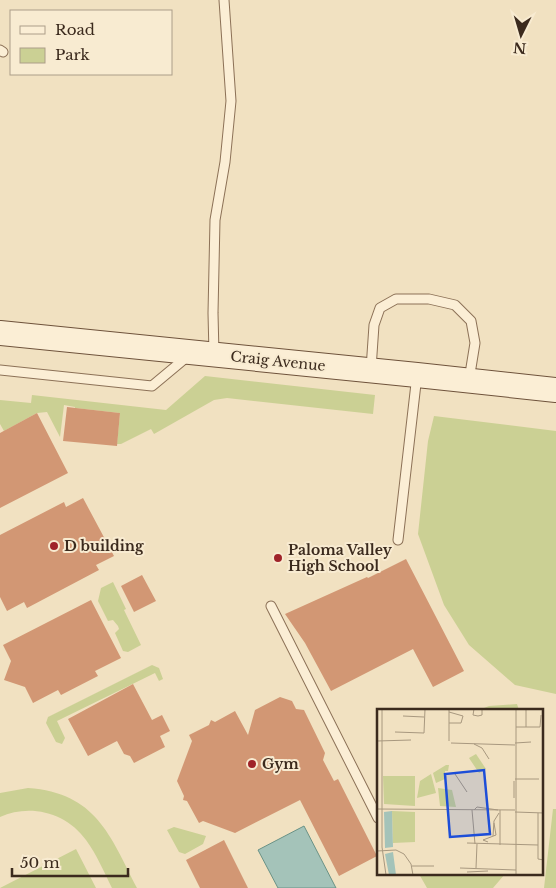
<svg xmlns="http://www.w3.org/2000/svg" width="556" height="888" font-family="'Libre Baskerville',serif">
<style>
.green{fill:#cbd094}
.water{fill:#a4c3b9;stroke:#6a9286}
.building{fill:#d29774}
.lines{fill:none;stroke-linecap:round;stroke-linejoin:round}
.lane-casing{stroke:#8c7157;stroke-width:11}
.secondary-casing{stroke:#6e523b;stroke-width:26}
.lane{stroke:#fbeed5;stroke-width:9}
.secondary{stroke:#fbeed5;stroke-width:24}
.poi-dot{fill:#9f2329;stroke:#f8ebd1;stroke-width:2}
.labels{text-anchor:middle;stroke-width:4;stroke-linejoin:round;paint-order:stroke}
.street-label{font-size:14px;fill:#3b2a1d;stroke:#f8ebd1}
.poi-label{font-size:14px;font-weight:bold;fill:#3b2a1d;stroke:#f8ebd1;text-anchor:start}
.inset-road{fill:none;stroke:#a8987f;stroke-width:1}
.view{fill:#1d4ed8;fill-opacity:0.15;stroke:#1d4ed8;stroke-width:2.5}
.inset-edge{fill:none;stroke:#3b2a1d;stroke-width:2.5}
</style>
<rect width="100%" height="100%" fill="#f1e1c1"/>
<path class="green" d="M205 376 375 395 373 414 227 398 214 400 154 434 151 429 121 444H117L120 413 75 408V407L64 405 60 437 47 412 37 413 4 431 0 424V400L31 403 32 395 166 410Z
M434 416 556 431V694L515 685 469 645 444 605 418 534 428 441Z
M113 582 126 609 124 610 141 645 128 652 123 651 115 633 119 629 118 626 113 620 108 621 98 601 101 588Z
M152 665 159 668 163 679 159 681 155 673 57 721 65 738 62 744 56 742 46 723 48 717Z
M517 704 519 710H479L489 706Z
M28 788C96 793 110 835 137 888H112C104 872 97 855 86 840 67 813 30 803 0 817V793Z
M553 809H556V888H544Z
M174 827 206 836 203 844 185 854 179 852 167 830Z
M76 849 96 888H0Z
M419 874H505L493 888H427Z"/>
<path class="water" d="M304 826 336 888H278L258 850Z"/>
<path class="building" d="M67 407 120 413 117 446 63 441Z
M37 413 68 473 0 508V433Z
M83 498 114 556 96 565 99 570 27 608 24 602 7 611 0 597V535L64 502 66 507Z
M406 559 464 671 433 687 413 649 331 691 305 643 285 614 367 577 368 578Z
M142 575 156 601 134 612 121 586Z
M91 600 121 658 95 671 98 676 61 695 58 690 33 703 25 687 4 680 11 661 3 645Z
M133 684 152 720 162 715 170 731 160 736 165 747 134 763 130 756 124 754 117 741 88 756 68 719Z
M280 697 292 701 296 709 304 710 325 753 323 760 334 781 338 779 377 856 339 876 300 800 235 833 203 821 199 823 187 801 183 800 184 796 177 781 192 741 189 735 209 725 211 720 215 722 235 711 248 735 255 710Z
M224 840 248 888H200L186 860Z"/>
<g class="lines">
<defs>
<path id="lane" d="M0 50 3 52
M214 354 213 313 215 220 225 162 231 101 224 0
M371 369 374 325 380 308 396 299H429L455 305 471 321 475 343 469 380
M0 370 152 386 188 356
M398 540 417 375
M271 606 378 818"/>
<path id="secondary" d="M0 333 417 375 556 390"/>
</defs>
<use href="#lane" class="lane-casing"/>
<use href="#secondary" class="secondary-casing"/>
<use href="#lane" class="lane"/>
<use href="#secondary" class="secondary"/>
</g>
<g class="poi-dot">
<circle cx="54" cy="546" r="5"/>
<circle cx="278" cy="558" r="5"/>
<circle cx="252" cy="764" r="5"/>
</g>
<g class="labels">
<g class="street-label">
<text transform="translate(278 361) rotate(6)" y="5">Craig Avenue</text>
</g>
<g class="poi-label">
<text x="64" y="551">D building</text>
<text x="288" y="555">Paloma Valley<tspan x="288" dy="16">High School</tspan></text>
<text x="262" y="769">Gym</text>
</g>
</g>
<g transform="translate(377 709)">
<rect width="166" height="166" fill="#f1e1c1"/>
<path d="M99 45 109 60 102 64 92 49ZM69 56H72L71 62H68V70L59 74 56 64ZM54 65 59 84 40 89 43 72ZM6 67H38V97L7 95ZM61 79 75 81 79 98 63 97ZM15 102 38 103V133L16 134Z" fill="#cbd094"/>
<path d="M15 102 16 138 8 139 7 103ZM16 143 19 166H12L8 145Z" fill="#a4c3b9"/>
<path class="inset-road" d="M5 0V138L9 166M72 0V32M97 0 96 6 101 7 105 6V0M149 0V18M72 3 86 7 84 14H72M26 7 47 8M139 18H163L164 6M18 23 47 24 48 0M0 32 34 31M74 34 138 36M138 34 154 33M97 35 105 39 112 50M78 65 90 83M138 70H162M137 72V89M0 100 138 101M95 101 98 135M97 101 100 98 121 101M138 103 167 104M161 104V150L167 151M116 127 117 112 122 104M111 133 106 131 119 126 117 114M90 134 161 136M123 136V101M0 142 19 141 27 145 34 155 36 166M35 157H57M83 159 139 161M99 159 100 135M90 163 111 162M139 166V0"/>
<path class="view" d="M107 61 113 125 73 128 68 65Z"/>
<rect width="166" height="166" class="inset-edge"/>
</g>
<rect x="10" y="10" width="162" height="65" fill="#f8ebd1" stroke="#ac9e89"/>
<rect x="20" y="26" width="25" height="8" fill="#fbeed5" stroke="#ac9e89"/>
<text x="55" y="35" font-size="15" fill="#3b2a1d">Road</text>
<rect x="20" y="48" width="25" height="15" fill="#cbd094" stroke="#ac9e89"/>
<text x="55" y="60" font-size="15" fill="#3b2a1d">Park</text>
<g transform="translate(521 35) rotate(185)" stroke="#f8ebd1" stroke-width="4" paint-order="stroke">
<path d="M0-4L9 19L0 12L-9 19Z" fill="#3b2a1d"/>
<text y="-8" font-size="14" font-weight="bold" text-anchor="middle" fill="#3b2a1d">N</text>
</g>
<path d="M12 868v8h116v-8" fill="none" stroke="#3b2a1d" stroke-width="2.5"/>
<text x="20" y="868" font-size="15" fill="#3b2a1d" stroke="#f8ebd1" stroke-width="4" paint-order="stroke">50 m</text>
</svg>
